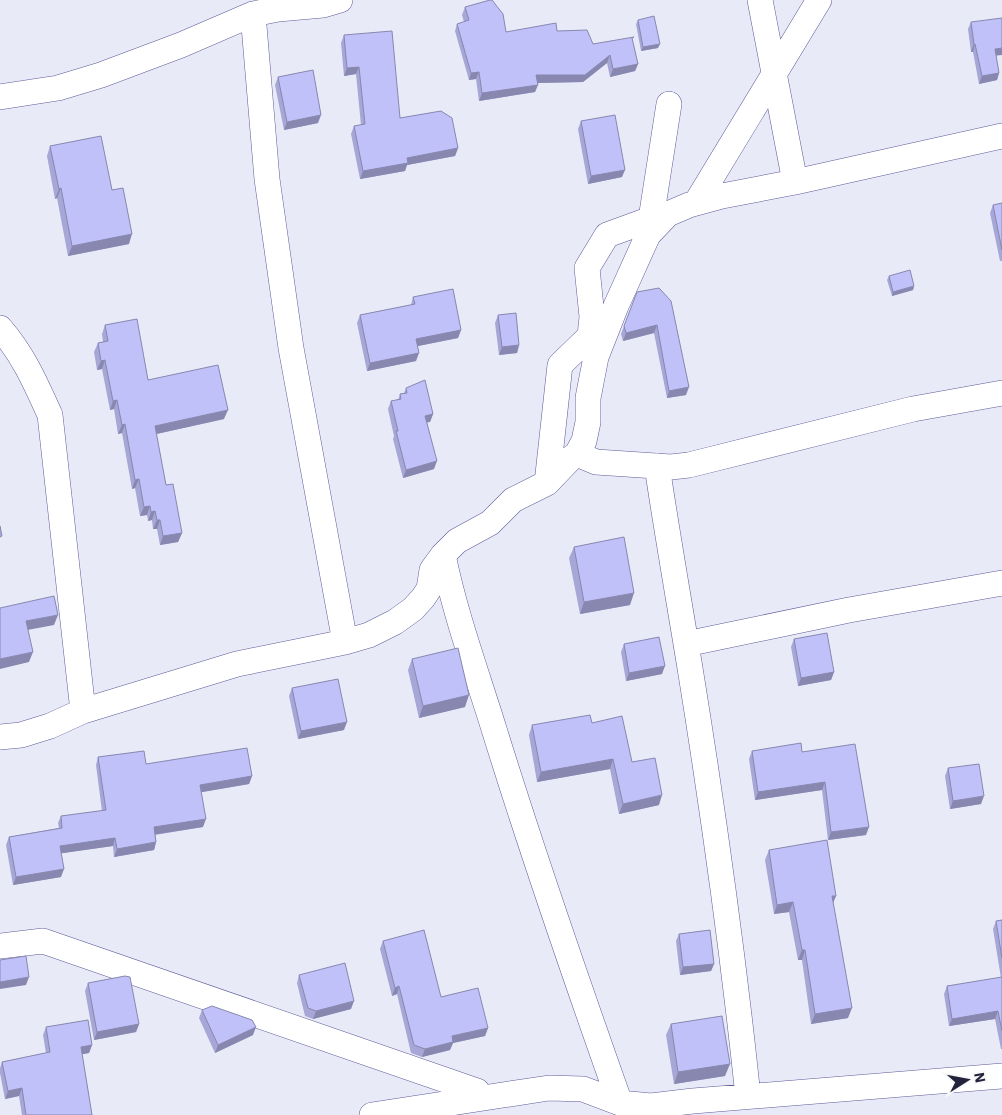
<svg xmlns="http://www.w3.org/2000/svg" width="1002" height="1115" font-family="'IBM Plex Sans',sans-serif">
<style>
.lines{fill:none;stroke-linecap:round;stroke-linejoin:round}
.minor-casing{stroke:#5e5b99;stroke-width:26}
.minor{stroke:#fff;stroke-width:25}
.wall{fill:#a6a6d7}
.shaded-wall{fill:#8787af}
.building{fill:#c1c1fa;stroke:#8787af}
</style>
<rect width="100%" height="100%" fill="#e9eaf8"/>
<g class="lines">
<defs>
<path id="minor" d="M760 0 795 182
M253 14 267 179 291 348 345 642
M0 97 58 88 101 75 181 45 253 14 278 9 323 5 340 0
M696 203 819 0
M0 328C23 354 36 384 50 415L83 711
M577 454 596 462 671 467 689 465 913 409 1002 393
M657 466C667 533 679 601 690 668 713 810 733 953 748 1096
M547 483 560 365 590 336 592 317 587 268 607 235 651 219 669 104
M443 555C455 614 476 671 494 729 533 855 576 979 620 1103
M686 644 849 610 1002 583
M0 737 21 735 50 726 83 711 237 664 345 642 369 635 395 622 413 609 423 598 429 589 432 570 443 555 457 541 490 523 513 500 547 483 570 459 577 454 584 441 588 422V398L596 357 616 306 648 235 668 214 689 205 722 196 795 182 1002 136
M0 946 43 941 477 1091
M372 1115 549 1088 583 1089 620 1103 651 1106 693 1101 1002 1076"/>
</defs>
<use href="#minor" class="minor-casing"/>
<use href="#minor" class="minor"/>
</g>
<path class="wall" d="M465 7 506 32 557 31 593 44 632 40 638 64 635 71 610 77 607 63 583 82 538 83 535 92 479 101 476 79 469 80 455 31 457 24 464 22 462 15Z
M638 20 658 48 641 51 636 24Z
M971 22 996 55 999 73 997 80 979 84 973 52H971L968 29Z
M344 35 400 118 458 148 455 156 407 165 405 171 360 179 351 134 354 126 361 125 356 74 344 76 341 43Z
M278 77 318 123 284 130 275 85Z
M581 121 622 177 588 184 578 129Z
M50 146 112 190 129 244 68 256 57 198 55 199 47 156Z
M1002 203V261H1000L990 213 993 205Z
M889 276 914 286 913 290 892 296 887 280Z
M659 288 686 395 667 398 654 333 623 341 621 334 624 326Z
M413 297 461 330 458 338 418 346 416 361 367 371 357 323 360 315 411 305Z
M498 315 519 345 517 353 499 355 495 323Z
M105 325 148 380 224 419 156 434 166 485 182 533 178 542 160 545 157 529H153L152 520 148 521 147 515 140 516 135 488 132 489 122 433 118 434 114 409 110 410 102 369 97 370 94 352 98 343 103 342 102 334Z
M406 388 433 414 430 422H427L434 469 403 478 393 439 394 436 388 409 391 401 398 400 400 394 404 393Z
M574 547 630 605 580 614 569 558Z
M794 639 834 672 831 680 798 686 791 647Z
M624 644 662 674 626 681 621 652Z
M412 659 465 707 419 718 408 670Z
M292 688 344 730 298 739 289 696Z
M592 723 659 805 619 814 610 769 537 782 529 735 532 725Z
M752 751 802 752 866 835 828 840 822 790 755 800 749 759Z
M98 757 146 764 252 776 249 784 201 792 203 827 155 835 156 842 154 850 114 857 113 846 61 853V877L13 885 6 845 9 837 59 828 58 823 61 816 102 811 96 765Z
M948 768 981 804 950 809 945 776Z
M769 850 836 896 833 903 848 1018 811 1024 802 960H798L789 912 774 914 765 860Z
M1002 920V1049H1001L995 1019 949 1026 944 994 947 986 1001 978 993 929 996 921Z
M679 934 714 964 711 971 680 975 676 941Z
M383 941 441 997 488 1028 485 1036 453 1043 450 1050 422 1057 411 1053 397 994 392 996 380 949Z
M299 975 351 1009 313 1019 305 1016 297 983Z
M88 983 139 1024 136 1032 94 1040 85 991Z
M202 1010 253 1035 215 1053 199 1018Z
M671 1024 725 1076 674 1084 666 1035Z
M46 1027 92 1045 89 1053 82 1054 92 1115H22L19 1096 5 1099 0 1073V1068L2 1062 46 1053 43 1035Z"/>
<path class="shaded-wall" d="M660 44 658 48 641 51 643 47Z
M974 44H975L973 52H971Z
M1002 48V55L992 56 995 49Z
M610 55 607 63 583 82 534 83 536 75Z
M638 64 635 71 610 77 613 69Z
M359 67 356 74 344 76 347 68Z
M479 72 476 79 469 80 471 73Z
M999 73 997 80 979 84 982 76Z
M538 85 535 92 479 101 482 93Z
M321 115 318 123 284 130 287 122Z
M458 148 455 156 407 165 405 171 360 179 363 171 407 158Z
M625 170 622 177 588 184 591 176Z
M61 188 57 198 55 199 59 189Z
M132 234 129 244 68 256 72 246Z
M914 286 913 290 892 296 893 292Z
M657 325 654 333 623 341 626 333Z
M461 330 458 338 413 347 416 339Z
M519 345 517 353 499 355 502 347Z
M419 353 416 361 367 371 370 363Z
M105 360 102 369 97 370 101 361Z
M689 387 686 395 667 398 669 391Z
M117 400 114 409 110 410 113 401Z
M228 410 224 419 152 435 155 426Z
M433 414 430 422 423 423 425 416Z
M125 424 122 433 118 434 122 425Z
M437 461 434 469 403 478 406 470Z
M139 479 135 488 132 489 135 480Z
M150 506 147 515 140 516 144 507Z
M155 511 152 520 148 521 151 512Z
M157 520H160L157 529H153Z
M182 533 178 542 160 545 163 536Z
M634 593 630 605 580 614 584 602Z
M58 615 54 625 22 631 26 621Z
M33 652 29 662 0 669V659Z
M665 666 662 674 626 681 629 673Z
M834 672 831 680 798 686 801 678Z
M469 695 465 707 419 718 423 706Z
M347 722 344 730 298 739 301 731Z
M613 759 610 769 537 782 541 772Z
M252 776 249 784 197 793 200 785Z
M825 782 822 790 755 800 758 792Z
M662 795 659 805 619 814 623 804Z
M984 796 981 804 950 809 953 801Z
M206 819 203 827 151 835 154 827Z
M869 827 866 835 828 840 831 832Z
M115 838 113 846 57 854 60 846Z
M156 842 154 850 114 857 117 849Z
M64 869 61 877 13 885 16 877Z
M832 896H836L832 905Z
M793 902 789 912 774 914 777 905Z
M802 950H805L802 960H798Z
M714 964 711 971 680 975 683 967Z
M29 977 26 985 0 989V982Z
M399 986 397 994 392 996 395 988Z
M354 1001 351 1009 313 1019 316 1011Z
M852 1008 848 1018 811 1024 815 1014Z
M998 1011 995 1019 949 1026 952 1019Z
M139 1024 136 1032 94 1040 97 1032Z
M256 1027 253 1035 215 1053 218 1045Z
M488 1028 485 1036 453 1043 450 1050 422 1057 425 1049 452 1036Z
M92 1045 89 1053 78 1055 81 1047Z
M730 1064 725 1076 674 1084 678 1072Z
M22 1088 19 1096 5 1099 8 1091Z"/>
<path class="building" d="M490 0H492L503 14 506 32 556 23 557 31 587 30 593 44 634 37 632 38 638 64 613 69 610 55 585 75H536L538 85 482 93 479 72 471 73 457 24 469 20 465 7Z
M654 16 660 44 643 47 638 20Z
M1002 18V48L995 49 999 73 982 76 975 44H974L971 22Z
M392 31 400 118 441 111 452 118 458 148 407 158 408 163 363 171 354 126 365 124 359 67 347 68 344 35Z
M313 70 321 115 287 122 278 77Z
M615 115 625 170 591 176 581 121Z
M101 136 112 190 123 188 132 234 72 246 61 188 59 189 50 146Z
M1002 203V250L993 205Z
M910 270 914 286 893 292 889 276Z
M659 288 671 301 689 387 669 391 657 325 626 333 624 326 637 292Z
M453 289 461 330 416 339 419 353 370 363 360 315 415 304 413 297Z
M516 313 519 345 502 347 498 315Z
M137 319 148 380 218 365 228 410 155 426 166 485 173 484 182 533 163 536 160 520H157L155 511 151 512 150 506 144 507 139 479 135 480 125 424 122 425 117 400 113 401 105 360 101 361 98 343 108 341 105 325Z
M425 380 433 414 425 416 437 461 406 470 396 431H398L391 401 401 399 400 394 407 393 406 388Z
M0 526 2 536 0 537Z
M624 537 634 593 584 602 574 547Z
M54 596 58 615 26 621 33 652 0 659V608Z
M827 633 834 672 801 678 794 639Z
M659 637 665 666 629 673 624 644Z
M458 648 469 695 423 706 412 659Z
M338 679 347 722 301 731 292 688Z
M590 715 592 723 622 716 632 762 655 758 662 795 623 804 613 759 541 772 532 725Z
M801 743 802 752 855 744 869 827 831 832 825 782 758 792 752 751Z
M247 748 252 776 200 785 206 819 154 827 156 842 117 849 115 838 60 846 64 869 16 877 9 837 62 828 61 816 106 810 98 757 144 751 146 764Z
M979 764 984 796 953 801 948 768Z
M827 840 836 896H832L852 1008 815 1014 805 950H802L793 902 777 905 769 850Z
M1002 920V958L996 921Z
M424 930 441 997 478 988 488 1028 452 1036 453 1042 425 1049 414 1045 399 986 395 988 383 941Z
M710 930 714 964 683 967 679 934Z
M26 956 29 977 0 982V960Z
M345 963 354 1001 316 1011 308 1008 299 975Z
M125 976 130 977 139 1024 97 1032 88 983Z
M1002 977V1031L998 1011 952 1019 947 986Z
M212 1006 252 1020 256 1027 218 1045 202 1010Z
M722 1016 730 1064 678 1072 671 1024Z
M88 1020 92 1045 81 1047 92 1115H26L22 1088 8 1091 2 1062 50 1052 46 1027Z"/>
<g transform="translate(967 1080) rotate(79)" stroke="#f8f8f8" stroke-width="4" paint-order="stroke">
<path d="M0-4L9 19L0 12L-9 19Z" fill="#23223c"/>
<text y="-8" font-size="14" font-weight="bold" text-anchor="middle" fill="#23223c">N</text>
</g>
</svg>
